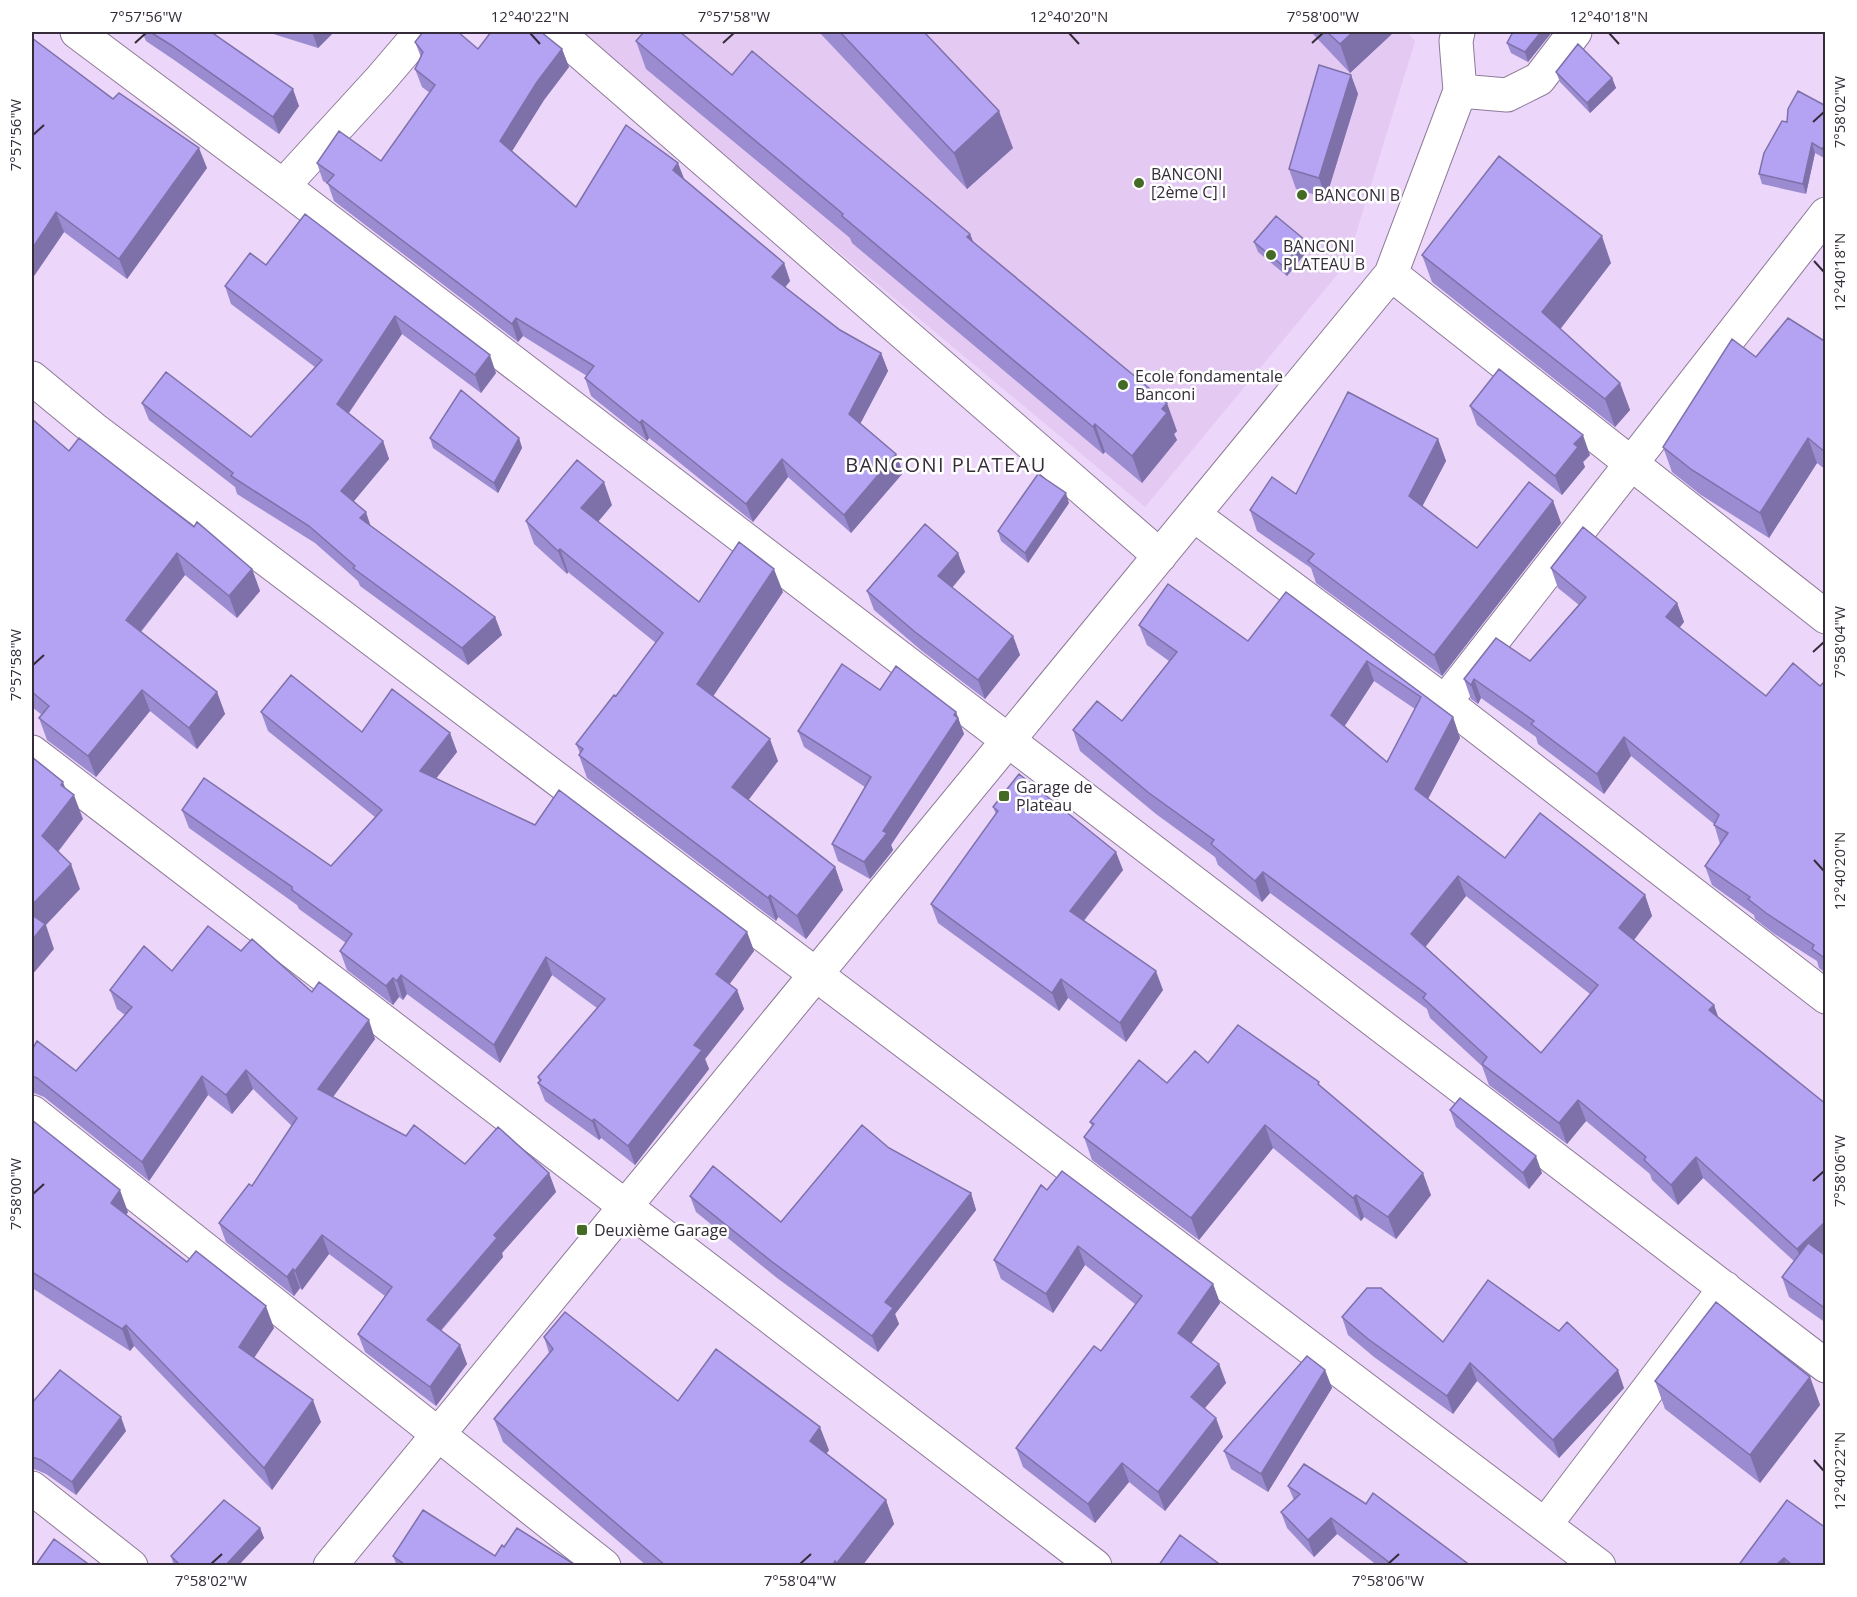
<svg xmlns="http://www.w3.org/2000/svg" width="1857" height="1597" font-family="'Open Sans',sans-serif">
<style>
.built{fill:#e4c9f2}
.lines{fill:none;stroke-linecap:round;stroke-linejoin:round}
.minor-casing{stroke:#8e7a99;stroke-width:35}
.minor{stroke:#fff;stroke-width:33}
.wall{fill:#9b8bd1;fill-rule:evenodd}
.shaded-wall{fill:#7e71aa}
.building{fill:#b4a2f3;stroke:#7e71aa;stroke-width:1.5;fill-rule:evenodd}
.ticks{fill:none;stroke:#342c39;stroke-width:2}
.poi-dot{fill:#446b26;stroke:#fff;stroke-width:2}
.labels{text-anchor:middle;stroke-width:5;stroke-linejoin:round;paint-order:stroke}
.poi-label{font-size:16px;fill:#342c39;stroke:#fff;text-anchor:start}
.quarter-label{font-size:20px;letter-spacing:1.5px;fill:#342c39;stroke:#fff}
.neatline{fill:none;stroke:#342c39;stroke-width:2}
.ticks-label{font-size:15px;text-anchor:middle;fill:#342c39}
</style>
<rect width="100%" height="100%" fill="#ecd6f9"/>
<path class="built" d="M575 32H1407L1415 41 1347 263 1145 507Z"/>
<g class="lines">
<defs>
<path id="minor" d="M77 32 283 186 1826 1366
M557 32 1160 556
M1460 91 1507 95 1539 79 1575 32
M283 186 380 80 421 32
M1391 274 1826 617
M32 378 95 430 1599 1566
M1194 515 1445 702 1826 997
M1445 702 1826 214
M32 752 1095 1566
M32 1112 604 1566
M32 1488 131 1566
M1545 1525 1725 1288
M330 1566 1391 274 1460 91 1456 41 1458 32"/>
</defs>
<use href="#minor" class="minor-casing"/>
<use href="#minor" class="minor"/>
</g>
<path class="wall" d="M142 32H211L299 106 279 134 177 62 146 41Z
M267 32H334L318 48Z
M819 32H924L1013 148 967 189Z
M1311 32H1394L1350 73Z
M1552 32 1528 62 1511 53 1507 43Z
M32 38 207 168 127 279 64 232 32 279Z
M636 41 732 75 970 234 974 243 1177 431 1174 434 1177 440 1142 483 1105 452 1103 454 852 243 850 238 646 69Z
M415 42 478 49H562L569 67 544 100 512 151 576 207 684 180 784 263 790 281 785 287 840 330 881 353 888 371 860 423 896 454 903 473 851 533 788 477 753 522 649 438 647 441 591 396 585 378 587 376 523 336 518 342 334 201 328 184 323 181 317 163 381 161 430 93 422 87 415 69 421 57Z
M1556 72 1612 78 1616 88 1590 113 1560 82Z
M1351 75 1358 94 1326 198 1296 189 1289 169Z
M1826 106V159L1815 153 1806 194 1762 184 1759 174 1787 122Z
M305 214 496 373 481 393 402 334 349 413 383 441 389 459 354 501 371 526 495 617 502 635 468 665 360 586 358 581 315 543 237 494 235 487 149 420 142 403 251 437 315 367 231 304 225 286 266 265Z
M1254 242 1308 250 1287 276 1258 252Z
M1422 255 1611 263 1560 329 1620 383 1630 410 1615 427 1432 282Z
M1826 342V470L1817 463 1769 538 1701 495 1672 472 1663 447 1756 357Z
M1470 406 1590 455 1583 462 1585 467 1562 495 1477 425Z
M32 419 69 451 194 527 252 569 260 591 237 618 185 575 141 632 217 692 225 714 197 749 150 711 96 777 47 740 39 718 42 715 32 707Z
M430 438H519L522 448 498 493 433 448Z
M1438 439 1446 461 1422 507 1477 548 1553 501 1561 523 1442 676 1316 583 1311 568 1257 531 1250 510 1296 494Z
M1069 503 1028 563 1001 541 998 531Z
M612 505 598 522 699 602 783 592 713 696 778 761 748 800 835 867 843 890 806 939 778 917 776 921 587 778 579 755 580 753 576 744 616 696 656 643 568 572 567 574 534 544 526 521Z
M958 553 965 572 952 588 1013 636 1020 655 985 699 922 651 874 610 867 591Z
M1551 568 1677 603 1684 622 1679 628 1766 696 1820 686 1826 680V973L1819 968 1817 961 1773 933 1755 919 1754 915 1712 885 1705 866 1720 844 1714 824 1631 756 1604 794 1538 744 1536 737 1481 698 1478 704 1471 699 1464 679 1530 661 1579 605 1558 588Z
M1286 592 1453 717 1460 738 1428 799 1505 858 1645 895 1652 916 1634 940 1714 1005 1718 1018 1826 1104V1249L1821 1253 1826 1256V1323L1789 1297 1782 1277 1794 1261 1703 1178 1678 1205 1652 1180 1650 1174 1586 1121 1567 1144 1489 1085 1482 1066 1430 1018 1427 1009 1270 893 1262 902 1218 865 1215 857 1156 814 1080 751 1073 730 1122 721 1169 661 1147 645 1139 625 1248 641ZM1374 681 1415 709 1387 762 1344 727ZM1466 896 1590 994 1541 1053 1425 947Z
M880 690 956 712 964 734 891 845 893 850 890 854 870 879 838 861 832 844 865 787 804 747 798 731Z
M261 712 362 732 450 733 457 752 436 778 747 932 754 951 729 984 737 990 744 1009 705 1059 709 1069 635 1165 601 1138 599 1140 545 1101 538 1083 539 1081 538 1077 597 1008 552 975 500 1063 407 994 403 1000 399 997 393 1005 347 970 340 951 346 943 299 909 297 905 189 828 182 810 331 866 375 817 268 731Z
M993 807 1123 870 1084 921 1163 990 1126 1042 1068 998 1059 1011 938 923 931 904 996 814Z
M241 951 312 992 375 1039 333 1097 406 1136 465 1164 549 1173 556 1192 502 1253 503 1257 441 1331 460 1345 467 1364 436 1406 365 1352 358 1334 385 1296 329 1254 302 1290 300 1288 294 1296 226 1242 219 1223 252 1186 292 1126 253 1089 232 1114 208 1095 149 1181 44 1097 34 1093 32 1094V1050L76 1071 125 1015 117 1009 110 990 172 971Z
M1208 1063 1320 1086 1431 1195 1396 1239 1364 1217 1361 1221 1273 1148 1199 1240 1092 1160 1084 1137 1092 1126 1090 1122Z
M1450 1110 1542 1173 1529 1189 1456 1127Z
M32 1120 128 1212 126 1215 274 1328 254 1358 321 1422 272 1490 134 1346 130 1351 32 1288Z
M889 1148 971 1193 976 1210 895 1314 899 1324 878 1352 777 1278 696 1212 690 1196 781 1222Z
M1047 1190 1213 1284 1220 1303 1191 1343 1219 1364 1226 1383 1205 1408 1223 1437 1165 1511 1129 1482 1095 1523 1023 1467 1016 1448 1101 1351 1135 1304 1085 1265 1053 1313 1001 1279 994 1260Z
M1342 1317 1443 1342 1624 1388 1559 1458 1477 1381 1453 1414 1374 1357 1348 1335Z
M544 1337 678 1401 829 1450 826 1454 886 1500 894 1524 862 1566H647L503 1442 494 1419 549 1353Z
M1325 1370 1332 1388 1268 1492 1231 1469 1224 1451Z
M1810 1377 1820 1405 1760 1483 1665 1409 1655 1381Z
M32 1403 126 1431 76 1495 46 1474 34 1469 32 1470Z
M1288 1486 1366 1504 1468 1566H1378L1337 1534 1314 1557 1287 1528 1281 1512 1294 1500Z
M260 1528 264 1538 238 1566H174L171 1556Z
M1826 1528V1566H1738Z
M504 1547 577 1566H397L393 1556H495Z"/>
<path class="shaded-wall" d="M312 32H334L318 48Z
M1353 32H1394L1350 73 1340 44Z
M1541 32H1552L1528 62 1525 52Z
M562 49 569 67 544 100 507 159 500 141 537 82Z
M1351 75 1358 94 1326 198 1319 178Z
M1612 78 1616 88 1590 113 1587 103Z
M293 89 299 106 279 134 273 117Z
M999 111 1013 148 967 189 954 153Z
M1812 143 1815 153 1806 194 1803 184Z
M1826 144V158L1822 149Z
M199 148 207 168 127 279 119 259Z
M678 163 685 181 673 170Z
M56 212 64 232 32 279V249Z
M970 234 980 261 967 237Z
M1602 236 1611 263 1552 340 1542 312Z
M1305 240 1308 250 1287 276 1283 266Z
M784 263 790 281 779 295 772 277Z
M395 316 402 334 343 421 337 404Z
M516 318 523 336 518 342 512 324Z
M881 353 888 371 856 432 849 414Z
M490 355 496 373 481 393 475 375Z
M1620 383 1630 410 1615 427 1605 399Z
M1167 403 1177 431 1174 434 1177 440 1142 483 1132 456 1162 409Z
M642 420 649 438 647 441 640 423Z
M1095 424 1105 452 1103 454 1093 427Z
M1583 435 1590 455 1583 462 1585 467 1562 495 1555 476 1574 444Z
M519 438 522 448 498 493 494 483Z
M1808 438 1817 463 1769 538 1760 513Z
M1438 439 1446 461 1416 518 1409 496Z
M383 441 389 459 348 508 341 491Z
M896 454 903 473 851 533 844 515Z
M782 459 788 477 753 522 746 504Z
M604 482 612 505 590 531 581 508Z
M1066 493 1069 503 1028 563 1025 553Z
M1553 501 1561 523 1442 676 1434 655Z
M366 512 372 530 360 518Z
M560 549 568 572 567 574 558 551Z
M177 553 185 575 133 641 126 620Z
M958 553 965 572 945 596 938 576Z
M252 569 260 591 237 618 229 596Z
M774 569 783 592 706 707 697 684Z
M1677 603 1684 622 1673 636 1666 617Z
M495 617 502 635 468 665 462 648Z
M1013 636 1020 655 985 699 978 680Z
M1367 661 1374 681 1338 736 1331 715Z
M1474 679 1481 698 1478 704 1471 685Z
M142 690 150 711 96 777 88 756Z
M217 692 225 714 197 749 189 728Z
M956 712 964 734 891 845 893 850 890 854 870 879 864 862Z
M1453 717 1460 738 1422 810 1415 789Z
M450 733 457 752 427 790 420 771Z
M1624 737 1631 756 1604 794 1597 774Z
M770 739 778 761 741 810 732 787Z
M63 782 70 800 74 795 83 819 51 861 42 836 61 785Z
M1116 852 1123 870 1076 930 1070 911Z
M71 864 80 889 46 925 54 949 32 975V905Z
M835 867 843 890 806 939 797 916Z
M1263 872 1270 893 1262 902 1255 881Z
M1458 876 1466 896 1419 955 1411 934Z
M770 895 778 917 776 921 768 898Z
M1645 895 1652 916 1627 949 1619 928Z
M747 932 754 951 723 993 716 974Z
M546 957 552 975 500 1063 494 1045Z
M1156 971 1163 990 1126 1042 1120 1023Z
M401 975 407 994 403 1000 397 981Z
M393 978 399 997 393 1005 386 986Z
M1061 979 1068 998 1059 1011 1052 993Z
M737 990 744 1009 705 1059 709 1069 635 1165 628 1146 694 1045Z
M1714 1005 1721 1025 1709 1010Z
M369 1020 375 1039 325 1108 318 1089Z
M246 1070 253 1089 232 1114 226 1095Z
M202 1076 208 1095 149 1181 142 1162Z
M1578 1100 1586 1121 1567 1144 1559 1123Z
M594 1119 601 1138 599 1140 592 1121Z
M1265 1125 1273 1148 1199 1240 1191 1218Z
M1536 1156 1542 1173 1529 1189 1523 1173Z
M1696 1157 1703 1178 1678 1205 1671 1185Z
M549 1173 556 1192 502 1253 503 1257 433 1339 427 1320 494 1235Z
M1423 1173 1431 1195 1396 1239 1388 1217Z
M120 1190 128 1212 119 1225 111 1203Z
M971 1193 976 1210 895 1314 899 1324 878 1352 872 1336 885 1302Z
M1356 1195 1364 1217 1361 1221 1353 1198Z
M1826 1221V1249L1805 1270 1797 1249Z
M322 1235 329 1254 302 1290 295 1271Z
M1078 1246 1085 1265 1053 1313 1046 1294Z
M293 1269 300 1288 294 1296 287 1277Z
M1213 1284 1220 1303 1185 1352 1178 1333Z
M266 1306 274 1328 247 1368 239 1347Z
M126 1325 134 1346 130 1351 122 1329Z
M460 1345 467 1364 436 1406 430 1387Z
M1470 1363 1477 1381 1453 1414 1447 1396Z
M1219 1364 1226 1383 1198 1416 1191 1397Z
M1325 1370 1332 1388 1268 1492 1261 1474Z
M1618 1370 1624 1388 1559 1458 1553 1440Z
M1810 1377 1820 1405 1760 1483 1750 1455Z
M313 1400 321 1422 272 1490 264 1468Z
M121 1417 126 1431 76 1495 72 1482Z
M1216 1418 1223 1437 1165 1511 1158 1492Z
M820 1427 829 1450 819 1464 810 1441Z
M1122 1463 1129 1482 1095 1523 1088 1504Z
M886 1500 894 1524 862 1566H838L837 1563Z
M1331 1518 1337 1534 1314 1557 1308 1540Z
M260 1528 264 1538 238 1566H225Z
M1784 1558 1787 1566H1775Z"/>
<path class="building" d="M150 32H211L293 89 273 117 171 45Z
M423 32H458L478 49 491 32H541L562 49 537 82 500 141 576 207 626 125 678 163 673 170 784 263 772 277 840 330 881 353 849 414 896 454 844 515 782 459 746 504 642 420 640 423 585 378 594 366 516 318 512 324 327 183 334 175 317 163 339 131 381 161 435 85 415 69 423 52 415 42Z
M644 32H680L732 75 752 51 970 234 967 237 1167 403 1162 409 1167 413 1132 456 1095 424 1093 427 842 216 843 214 636 41Z
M840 32H924L999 111 954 153Z
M1327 32H1353L1340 44Z
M1513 32H1541L1525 52 1507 43Z
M32 38 113 99 119 93 199 148 119 259 56 212 32 249Z
M1578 44 1612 78 1587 103 1556 72Z
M1319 65 1351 75 1319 178 1289 169Z
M1798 91 1826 106V144L1822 149 1812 143 1803 184 1759 174 1764 153 1782 121 1787 122 1788 109Z
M1499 156 1602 236 1542 312 1620 383 1605 399 1422 255Z
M305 214 490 355 475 375 395 316 337 404 383 441 341 491 366 512 360 518 495 617 462 648 353 568 355 566 309 526 231 476 233 473 142 403 166 372 251 437 322 360 225 286 250 253 266 265Z
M1276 216 1305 240 1283 266 1254 242Z
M1788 318 1826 342V453L1808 438 1760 513 1692 470 1663 447 1732 339 1756 357Z
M1499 369 1583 435 1574 444 1578 447 1555 476 1470 406Z
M461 390 519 438 494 483 430 438Z
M1348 392 1438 439 1409 496 1477 548 1529 482 1553 501 1434 655 1308 561 1314 554 1250 510 1272 477 1296 494Z
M32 419 69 451 79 438 194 527 197 522 252 569 229 596 177 553 126 620 217 692 189 728 142 690 88 756 39 718 49 706 32 692Z
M577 460 604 482 581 508 699 602 739 542 774 569 697 684 770 739 732 787 835 867 797 916 770 895 768 898 579 755 583 749 576 744 614 695 616 696 663 633 560 549 558 551 526 521Z
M1038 474 1066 493 1025 553 998 531Z
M925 524 958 553 938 576 1013 636 978 680 915 632 867 591Z
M1583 527 1677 603 1666 617 1766 696 1793 663 1820 686 1826 680V959L1812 949 1814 945 1766 913 1748 899 1750 897 1705 866 1728 833 1714 825 1719 815 1624 737 1597 774 1531 724 1534 721 1474 679 1471 685 1464 679 1496 638 1530 661 1586 597 1551 568Z
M1168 584 1248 641 1286 592 1453 717 1415 789 1505 858 1540 813 1645 895 1619 928 1714 1005 1709 1010 1826 1104V1221L1797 1249 1696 1157 1671 1185 1644 1160 1646 1157 1578 1100 1559 1123 1482 1064 1487 1057 1423 998 1426 994 1263 872 1255 881 1211 844 1214 840 1149 793 1073 730 1097 701 1122 721 1177 652 1139 625ZM1367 661 1421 697 1387 762 1331 715ZM1458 876 1598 985 1541 1053 1411 934Z
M842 664 880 690 896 666 956 712 954 715 958 718 883 831 887 833 884 837 864 862 832 844 871 777 798 731Z
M291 675 362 732 392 689 450 733 420 771 535 825 559 790 747 932 716 974 737 990 694 1045 702 1050 628 1146 594 1119 592 1121 538 1083 541 1080 538 1077 605 999 546 957 494 1045 401 975 397 981 393 978 386 986 340 951 352 934 292 890V887L182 810 204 778 331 866 382 810 261 712Z
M32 757 63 782 61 785 74 795 42 836 71 864 32 905Z
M1019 774 1116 852 1070 911 1156 971 1120 1023 1061 979 1052 993 931 904 998 811 993 807Z
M32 915 45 924 32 940Z
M208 926 241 951 252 939 312 992 319 982 369 1020 318 1089 406 1136 414 1125 465 1164 498 1127 549 1173 494 1235 497 1238 427 1320 460 1345 430 1387 358 1334 392 1287 322 1235 295 1271 293 1269 287 1277 219 1223 249 1184 252 1186 297 1118 246 1070 226 1095 202 1076 142 1162 37 1078 32 1076V1050L37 1041 76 1071 132 1007 110 990 144 946 172 971Z
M1238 1025 1319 1082 1318 1084 1423 1173 1388 1217 1356 1195 1353 1198 1265 1125 1191 1218 1084 1137 1094 1124 1090 1122 1139 1060 1167 1083 1195 1051 1208 1063Z
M1460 1098 1536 1156 1523 1173 1450 1110Z
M32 1120 120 1190 111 1203 187 1262 196 1251 266 1306 239 1347 313 1400 264 1468 126 1325 122 1329 32 1272Z
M862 1125 889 1148 971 1193 885 1302 893 1308 872 1336 771 1261 690 1196 713 1166 781 1222Z
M1062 1171 1213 1284 1178 1333 1219 1364 1191 1397 1216 1418 1158 1492 1122 1463 1088 1504 1016 1448 1094 1346 1101 1351 1142 1296 1078 1246 1046 1294 994 1260 1041 1185 1047 1190Z
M1808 1243 1826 1256V1309L1782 1277Z
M1488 1280 1559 1331 1567 1322 1618 1370 1553 1440 1470 1363 1447 1396 1368 1339 1342 1317 1367 1288H1381L1443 1342Z
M1716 1302 1810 1377 1750 1455 1655 1381Z
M565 1312 678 1401 716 1349 820 1427 810 1441 886 1500 837 1563 835 1561 832 1566H666L494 1419 553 1349 544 1337Z
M1307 1356 1325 1370 1261 1474 1224 1451Z
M60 1370 121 1417 72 1482 41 1460 32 1457V1403Z
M1304 1464 1366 1504 1373 1493 1467 1563 1466 1566H1394L1331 1518 1308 1540 1281 1512 1300 1494 1288 1486Z
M224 1500 260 1528 225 1566H181L171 1556Z
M1787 1500 1826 1528V1562L1823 1566H1793L1784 1558 1775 1566H1738Z
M423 1510 495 1556 502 1545 504 1547 517 1528 577 1566H407L393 1556Z
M1180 1535 1222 1566H1160L1159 1565Z
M54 1539 91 1566H35Z"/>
<path class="ticks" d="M530 33 540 44M1069 33 1079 44M1609 33 1619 44M135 43 146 33M723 43 734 33M1312 43 1323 33M1813 122 1824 112M33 135 44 125M1814 261 1824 272M1813 652 1824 642M33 665 44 655M1814 860 1824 871M1813 1181 1824 1171M33 1194 44 1184M1814 1460 1824 1471M211 1564 222 1554M800 1564 811 1554M1388 1564 1399 1554"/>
<g class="poi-dot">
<circle cx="1139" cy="183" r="6"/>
<circle cx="1302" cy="195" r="6"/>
<circle cx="1271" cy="255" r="6"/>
<circle cx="1123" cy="385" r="6"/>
<rect x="998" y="790" width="12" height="12" rx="3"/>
<rect x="576" y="1224" width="12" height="12" rx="3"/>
</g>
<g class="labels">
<g class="poi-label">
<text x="1151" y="180">BANCONI<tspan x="1151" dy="18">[2ème C] I</tspan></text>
<text x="1314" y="201">BANCONI B</text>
<text x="1283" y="252">BANCONI<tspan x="1283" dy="18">PLATEAU B</tspan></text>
<text x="1135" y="382">Ecole fondamentale<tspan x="1135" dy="18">Banconi</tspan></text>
<text x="1016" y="793">Garage de<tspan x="1016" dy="18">Plateau</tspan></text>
<text x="594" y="1236">Deuxième Garage</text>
</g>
<g class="quarter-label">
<text x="946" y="472">BANCONI PLATEAU</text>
</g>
</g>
<rect width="1857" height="1597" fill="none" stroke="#ffffff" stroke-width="66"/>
<rect x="33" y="33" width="1791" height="1531" class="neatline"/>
<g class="ticks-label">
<text x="146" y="22">7°57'56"W</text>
<text x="530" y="22">12°40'22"N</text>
<text x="734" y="22">7°57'58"W</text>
<text x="1069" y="22">12°40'20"N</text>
<text x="1323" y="22">7°58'00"W</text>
<text x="1609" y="22">12°40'18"N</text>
<text transform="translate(1840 112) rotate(-90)" y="5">7°58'02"W</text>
<text transform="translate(16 135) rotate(-90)" y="5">7°57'56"W</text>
<text transform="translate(1840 272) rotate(-90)" y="5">12°40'18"N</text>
<text transform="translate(1840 642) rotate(-90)" y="5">7°58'04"W</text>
<text transform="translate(16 665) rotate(-90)" y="5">7°57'58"W</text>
<text transform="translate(1840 871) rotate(-90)" y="5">12°40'20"N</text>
<text transform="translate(1840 1171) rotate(-90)" y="5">7°58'06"W</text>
<text transform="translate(16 1194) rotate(-90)" y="5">7°58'00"W</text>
<text transform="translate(1840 1471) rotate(-90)" y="5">12°40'22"N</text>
<text x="211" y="1586">7°58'02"W</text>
<text x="800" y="1586">7°58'04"W</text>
<text x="1388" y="1586">7°58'06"W</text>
</g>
</svg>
